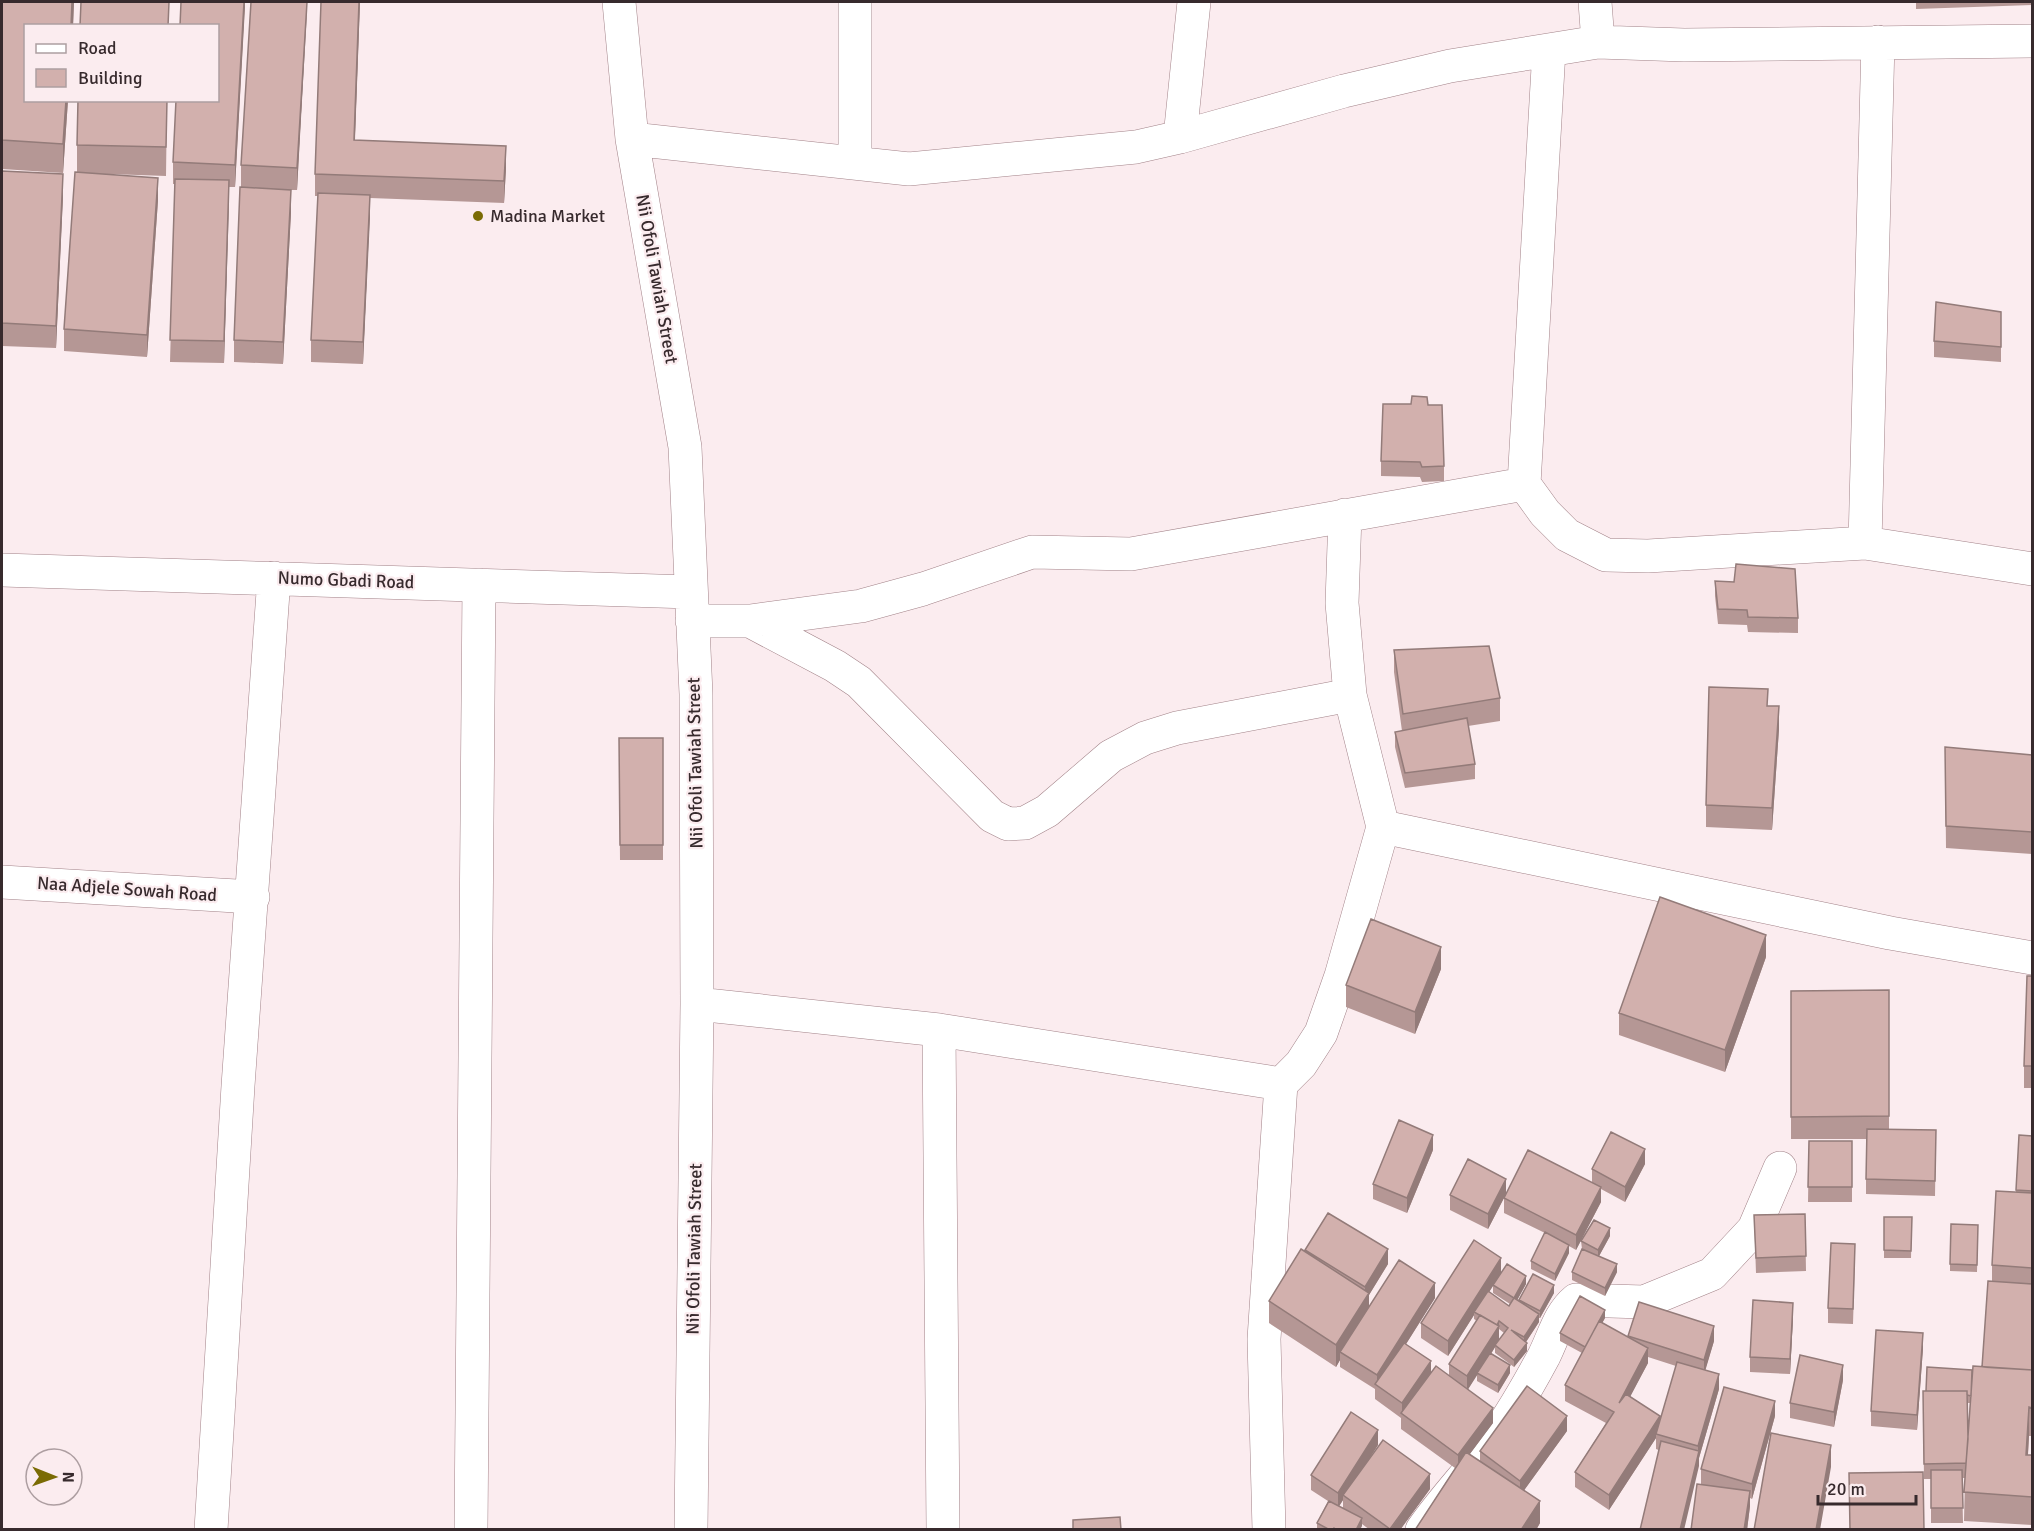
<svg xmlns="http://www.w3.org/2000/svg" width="2034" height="1531" font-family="Signika,sans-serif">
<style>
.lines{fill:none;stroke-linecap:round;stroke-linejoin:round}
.minor-casing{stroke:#a28288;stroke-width:34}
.minor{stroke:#fff;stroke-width:33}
.wall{fill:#b59795;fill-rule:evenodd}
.shaded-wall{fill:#937b79}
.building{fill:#d2b0ad;stroke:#937b79;stroke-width:1.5}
.poi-dot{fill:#7a6b04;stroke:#fbecef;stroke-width:2}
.labels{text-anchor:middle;stroke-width:4.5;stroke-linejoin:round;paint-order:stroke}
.poi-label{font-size:18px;fill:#372a2d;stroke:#fbecef;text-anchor:start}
.street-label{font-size:18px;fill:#372a2d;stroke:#fbecef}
</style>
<rect width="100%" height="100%" fill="#fbecef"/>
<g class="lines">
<defs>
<path id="minor" d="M619 2 632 139 685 447 696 694 697 1004 691 1530
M855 2V163
M1595 2 1598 42
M1549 50 1524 484 1545 513 1567 535 1606 555 1648 556 1865 543 2032 569
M1180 137 1194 2
M632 139 909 169 1136 147 1180 137 1344 91 1450 66 1598 42 1684 45 2032 41
M1865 543 1878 42
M2 570 690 592
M692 621H750L861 606 923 589 1032 552 1131 554 1524 484
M750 621 835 666 859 682 992 816 1008 824 1025 823 1047 811 1111 756 1145 738 1177 728 1350 695
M1383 827 1890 933 2032 958
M2 882 253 897
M697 1004 939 1030 1281 1084
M939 1030 943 1530
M211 1530 238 1086 274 578
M471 1530 479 585
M1269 1530 1264 1339 1281 1084 1301 1064 1321 1033 1341 976 1383 827 1350 695 1342 603 1345 515
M1422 1530C1444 1498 1472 1470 1494 1439 1513 1412 1529 1384 1544 1356 1554 1336 1559 1314 1576 1300L1644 1302 1712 1274 1754 1229 1780 1168"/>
</defs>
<use href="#minor" class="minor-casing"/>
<use href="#minor" class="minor"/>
</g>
<path class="wall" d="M2 2H74L73 26H26V100H68L63 173 2 169Z
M245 2 235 187H229L224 363 170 362 175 184H173V162Z
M307 2 297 190H291V212L283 364 234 362V340L241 187V165Z
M360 2 355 140 506 168 504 203 370 198 363 364 311 362V340L318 196H315V174Z
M1916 2H2032V5L1916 9Z
M167 100 166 176 109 174 158 200 147 357 64 351V329L77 172V145Z
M2 171 63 196 56 348 2 346Z
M2001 312V362L1934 357V341Z
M1428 405 1444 466V481L1422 482 1420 477 1381 476V461Z
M1715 581 1798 618V633L1748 632 1747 625 1718 624 1715 596Z
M1394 650 1500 698V721L1468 726 1475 764V779L1405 788 1395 747V732L1402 731 1394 672Z
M1768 706 1779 729 1772 830 1706 827V805Z
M619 738H663V860H620Z
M1945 747 2032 755V854L1946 848Z
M1766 957 1725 1072 1619 1035V1013Z
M1441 969 1415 1034 1346 1007V985Z
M2032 976V1088H2024V1066Z
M1889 990V1129L1936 1130 1935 1196 1866 1194V1139H1791V991Z
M2019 1135 2032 1136V1436H2029L2028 1455H2032V1525L1964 1521 1965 1478H1962L1963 1523H1931V1479H1924L1923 1391H1926L1972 1370 1982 1367 1992 1281V1265L2016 1192ZM1967 1403H1970L1968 1439Z
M1809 1141H1852V1202H1808Z
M1433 1150 1407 1213 1373 1199V1184Z
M1645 1164 1625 1202 1601 1189V1202L1576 1250 1569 1246V1253L1555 1281 1531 1269V1261L1545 1233 1504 1213V1198L1488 1229 1450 1210V1195L1506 1194 1592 1182V1169Z
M1805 1214 1806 1271 1756 1273 1754 1215Z
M1884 1217H1912L1911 1258H1884Z
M1978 1225 1977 1272 1950 1271V1264Z
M1610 1236 1599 1256 1617 1272 1605 1296 1572 1280V1272L1582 1249 1581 1241Z
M1305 1250 1388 1264 1369 1295V1306L1435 1298 1406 1344 1431 1373 1449 1375V1364L1477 1321 1474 1319V1315L1448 1356 1421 1338V1323L1501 1272 1526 1284 1517 1300 1519 1302V1300L1554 1293 1540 1318H1539V1322L1526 1342 1527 1351 1514 1367 1495 1353V1347L1491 1354 1510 1373 1498 1393 1477 1381V1374L1468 1389 1493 1423 1469 1455 1480 1462V1451L1567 1431 1524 1490 1540 1523 1536 1530H1415L1455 1468 1401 1429V1418L1375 1399V1389L1340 1367V1360L1336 1367 1269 1323V1301L1305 1252ZM1493 1286V1293L1510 1304 1509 1306 1489 1292ZM1499 1329 1504 1333 1499 1341Z
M1855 1259 1853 1324 1828 1323V1308Z
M1605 1318 1602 1323 1628 1337V1336L1714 1341 1705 1370 1719 1389 1699 1458V1466L1656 1449V1438L1609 1510 1575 1487V1472L1606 1423 1565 1401V1385L1582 1353 1560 1341V1333ZM1648 1357 1676 1366 1660 1420 1630 1396 1648 1363Z
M1793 1318 1790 1374 1750 1372V1357Z
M1923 1348 1917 1430 1871 1426V1411Z
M1843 1380 1834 1427 1790 1418V1403Z
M1775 1416 1752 1499 1750 1498V1506L1747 1530H1691L1701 1484V1469Z
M1378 1445 1371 1456 1430 1489 1400 1530H1370L1362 1524 1360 1530H1317V1523L1328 1501 1311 1490V1475ZM1343 1500V1508L1339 1506Z"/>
<path class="shaded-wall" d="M72 2H74L73 26H71Z
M244 2H245V7L235 187V165Z
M307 2V11L297 190V168Z
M359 2H360L354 162V140Z
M66 100H68L63 173V144Z
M506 146V168L504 203V181Z
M63 174V196L56 348V326Z
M158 178V200L147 357V335Z
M229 180V203L224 363V341Z
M291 190V212L283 364V342Z
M370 195V218L363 364V342Z
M1779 706V729L1772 830V808Z
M1766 935V957L1725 1072V1050Z
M1441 947V969L1415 1034V1012Z
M1433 1135V1150L1407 1213V1198Z
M1645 1149V1164L1625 1202V1187Z
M1506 1179V1194L1488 1229V1214Z
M1601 1187V1202L1576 1250V1235Z
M1610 1228V1236L1598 1258V1250Z
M1569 1245V1253L1555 1281V1274Z
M1388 1249V1264L1369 1295V1315L1340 1352V1360L1336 1367V1345L1365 1299V1287Z
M1501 1258V1273L1476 1313 1474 1312V1315L1448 1356V1341Z
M1617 1264V1272L1605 1296V1288Z
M1526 1276V1284L1514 1306V1298Z
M1435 1283V1298L1379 1387 1377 1385V1375Z
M1554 1285V1293L1540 1318V1311Z
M1793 1303V1318L1790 1374V1359Z
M1605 1310V1318L1585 1354V1347Z
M1539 1314V1322L1524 1345V1337Z
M1499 1321V1341L1467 1391V1376Z
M1714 1326V1341L1704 1375V1360Z
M1923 1333V1348L1917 1430V1415Z
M1527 1343V1351L1514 1367V1360Z
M1648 1348V1363L1619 1418V1403Z
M1431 1361V1376L1402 1414V1403Z
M1510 1365V1373L1498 1393V1385Z
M1843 1365V1380L1834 1427V1412Z
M1719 1374V1389L1699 1458V1466L1684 1530H1680L1698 1455V1446Z
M1775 1401V1416L1752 1499V1484Z
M2029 1407V1436L2026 1484V1455Z
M1493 1408V1423L1458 1470V1455Z
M1567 1416V1431L1520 1496V1481Z
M1660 1416V1431L1656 1434V1438L1609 1510V1495Z
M1378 1430V1445L1345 1496 1343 1495V1500L1338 1508V1493Z
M1831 1445V1467L1820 1530H1816Z
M1430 1474V1489L1400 1530H1390Z
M1750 1491V1506L1747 1530H1744Z
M1540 1501V1523L1536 1530H1521Z
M1362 1518V1526L1360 1530H1356Z"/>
<path class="building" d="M2 2H72L71 26H26V100H66L63 144 2 140Z
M81 2H169L168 26H80Z
M181 2H244L235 165 173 162 176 100H218V26H180Z
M251 2H307L297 168 241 165Z
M321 2H359L354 140 506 146 504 181 315 174Z
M78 100H167L166 147 77 145Z
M2 171 63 174 56 326 2 323Z
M75 172 158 178 147 335 64 329Z
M175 179 229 180 224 341 170 340Z
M240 187 291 190 283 342 234 340Z
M318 193 370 195 363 342 311 340Z
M1936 302 2001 312V347L1934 341Z
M1412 396 1427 397 1428 405H1442L1444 466 1422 467 1420 462 1381 461 1383 404H1411Z
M1736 564 1795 569 1798 618 1748 617 1747 610 1718 609 1715 581 1734 582Z
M1489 646 1500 698 1403 714 1394 650Z
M1709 687 1768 689 1767 706H1779L1772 808 1706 805Z
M1467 718 1475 764 1405 773 1395 732Z
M619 738H663V845H620Z
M1945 747 2032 755V832L1946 826Z
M1660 897 1766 935 1725 1050 1619 1013Z
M1371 919 1441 947 1415 1012 1346 985Z
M2027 976H2032V1066H2024Z
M1889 990V1116L1791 1117V991Z
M1399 1120 1433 1135 1407 1198 1373 1184Z
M1867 1129 1936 1130 1935 1181 1866 1179Z
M1611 1132 1645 1149 1625 1187 1592 1169Z
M2019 1135 2032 1136V1191L2016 1190Z
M1809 1141H1852V1187H1808Z
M1528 1150 1601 1187 1576 1235 1504 1198Z
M1468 1159 1506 1179 1488 1214 1450 1195Z
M1996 1191 2032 1193V1268L1992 1265Z
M1328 1213 1388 1249 1365 1287 1305 1250Z
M1805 1214 1806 1256 1756 1258 1754 1215Z
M1884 1217H1912L1911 1251 1884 1250Z
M1594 1220 1610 1228 1598 1250 1581 1241Z
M1951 1224 1978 1225 1977 1265 1950 1264Z
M1545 1232 1569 1245 1555 1274 1531 1261Z
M1474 1240 1501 1258 1448 1341 1421 1323Z
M1831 1243 1855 1244 1853 1309 1828 1308Z
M1301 1249 1369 1293 1336 1345 1269 1301Z
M1582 1249 1617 1264 1605 1288 1572 1272Z
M1399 1260 1435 1283 1377 1375 1340 1352Z
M1507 1264 1526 1276 1514 1298 1539 1314 1524 1337 1511 1330 1527 1343 1514 1360 1495 1345 1508 1328 1499 1321 1497 1325 1474 1312 1488 1291 1509 1306 1514 1298 1493 1285Z
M1533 1274 1554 1285 1540 1311 1519 1300Z
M1988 1281 2032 1284V1370L1982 1367Z
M1580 1296 1605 1310 1585 1347 1560 1333Z
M1753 1300 1793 1303 1790 1359 1750 1357Z
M1639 1302 1714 1326 1704 1360 1628 1336Z
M1480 1315 1499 1326 1467 1376 1449 1364Z
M1599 1321 1648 1348 1619 1403 1626 1394 1660 1416 1609 1495 1575 1472 1614 1412 1565 1385Z
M1876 1330 1923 1333 1917 1415 1871 1411Z
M1404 1343 1431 1361 1402 1403 1375 1384Z
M1490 1353 1510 1365 1498 1385 1477 1373Z
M1800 1355 1843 1365 1834 1412 1790 1403Z
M1677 1362 1719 1374 1698 1446 1656 1434Z
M1436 1366 1493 1408 1458 1455 1401 1413Z
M1973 1366 2032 1370V1408L2029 1407 2026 1455H2032V1497L1964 1492Z
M1927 1367 1972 1370 1971 1396 1967 1395V1391H1926Z
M1527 1386 1567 1416 1520 1481 1480 1451Z
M1724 1387 1775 1401 1752 1484 1701 1469Z
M1923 1391H1967L1968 1439 1966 1463 1924 1464Z
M1351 1412 1378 1430 1338 1493 1311 1475Z
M1771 1433 1831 1445 1816 1530H1754Z
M1383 1440 1430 1474 1390 1529 1343 1495Z
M1661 1441 1699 1451 1680 1530H1640Z
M1466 1452 1540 1501 1521 1530H1415Z
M1931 1470H1962L1963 1508H1931Z
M1923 1472 1924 1530H1850L1849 1473Z
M1697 1484 1750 1491 1744 1530H1691Z
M1329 1501 1362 1518 1356 1530H1337L1334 1528 1333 1530H1330L1317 1523Z
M1120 1517 1121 1530H1073V1520Z"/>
<circle class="poi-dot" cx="478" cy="216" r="6"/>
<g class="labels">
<g class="poi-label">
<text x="490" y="222">Madina Market</text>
</g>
<g class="street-label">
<text transform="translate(657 279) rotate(80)" y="6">Nii Ofoli Tawiah Street</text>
<text transform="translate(346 580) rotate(2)" y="6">Numo Gbadi Road</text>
<text transform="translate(695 763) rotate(-91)" y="6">Nii Ofoli Tawiah Street</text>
<text transform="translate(127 889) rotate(4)" y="6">Naa Adjele Sowah Road</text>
<text transform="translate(694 1249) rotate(-89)" y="6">Nii Ofoli Tawiah Street</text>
</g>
</g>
<rect width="2034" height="1531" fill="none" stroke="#372a2d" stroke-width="6"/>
<rect x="24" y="24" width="195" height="78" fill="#fbecef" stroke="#ad9ea1" stroke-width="1.5"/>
<rect x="36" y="44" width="30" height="9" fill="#ffffff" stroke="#ad9ea1" stroke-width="1.5"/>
<text x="78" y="54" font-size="18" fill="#372a2d">Road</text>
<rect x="36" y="69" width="30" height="18" fill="#d2b0ad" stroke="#ad9ea1" stroke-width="1.5"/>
<text x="78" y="84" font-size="18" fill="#372a2d">Building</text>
<g transform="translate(54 1477) rotate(91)"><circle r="28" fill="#fbecef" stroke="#ad9ea1" stroke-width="1.5"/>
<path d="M0-4.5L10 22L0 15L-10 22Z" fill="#7a6b04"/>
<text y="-9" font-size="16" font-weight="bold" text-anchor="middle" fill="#372a2d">N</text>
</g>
<path d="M1818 1495v9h98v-9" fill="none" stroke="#372a2d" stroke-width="3"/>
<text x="1827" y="1495" font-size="18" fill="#372a2d" stroke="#fbecef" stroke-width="4.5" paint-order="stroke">20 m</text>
</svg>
